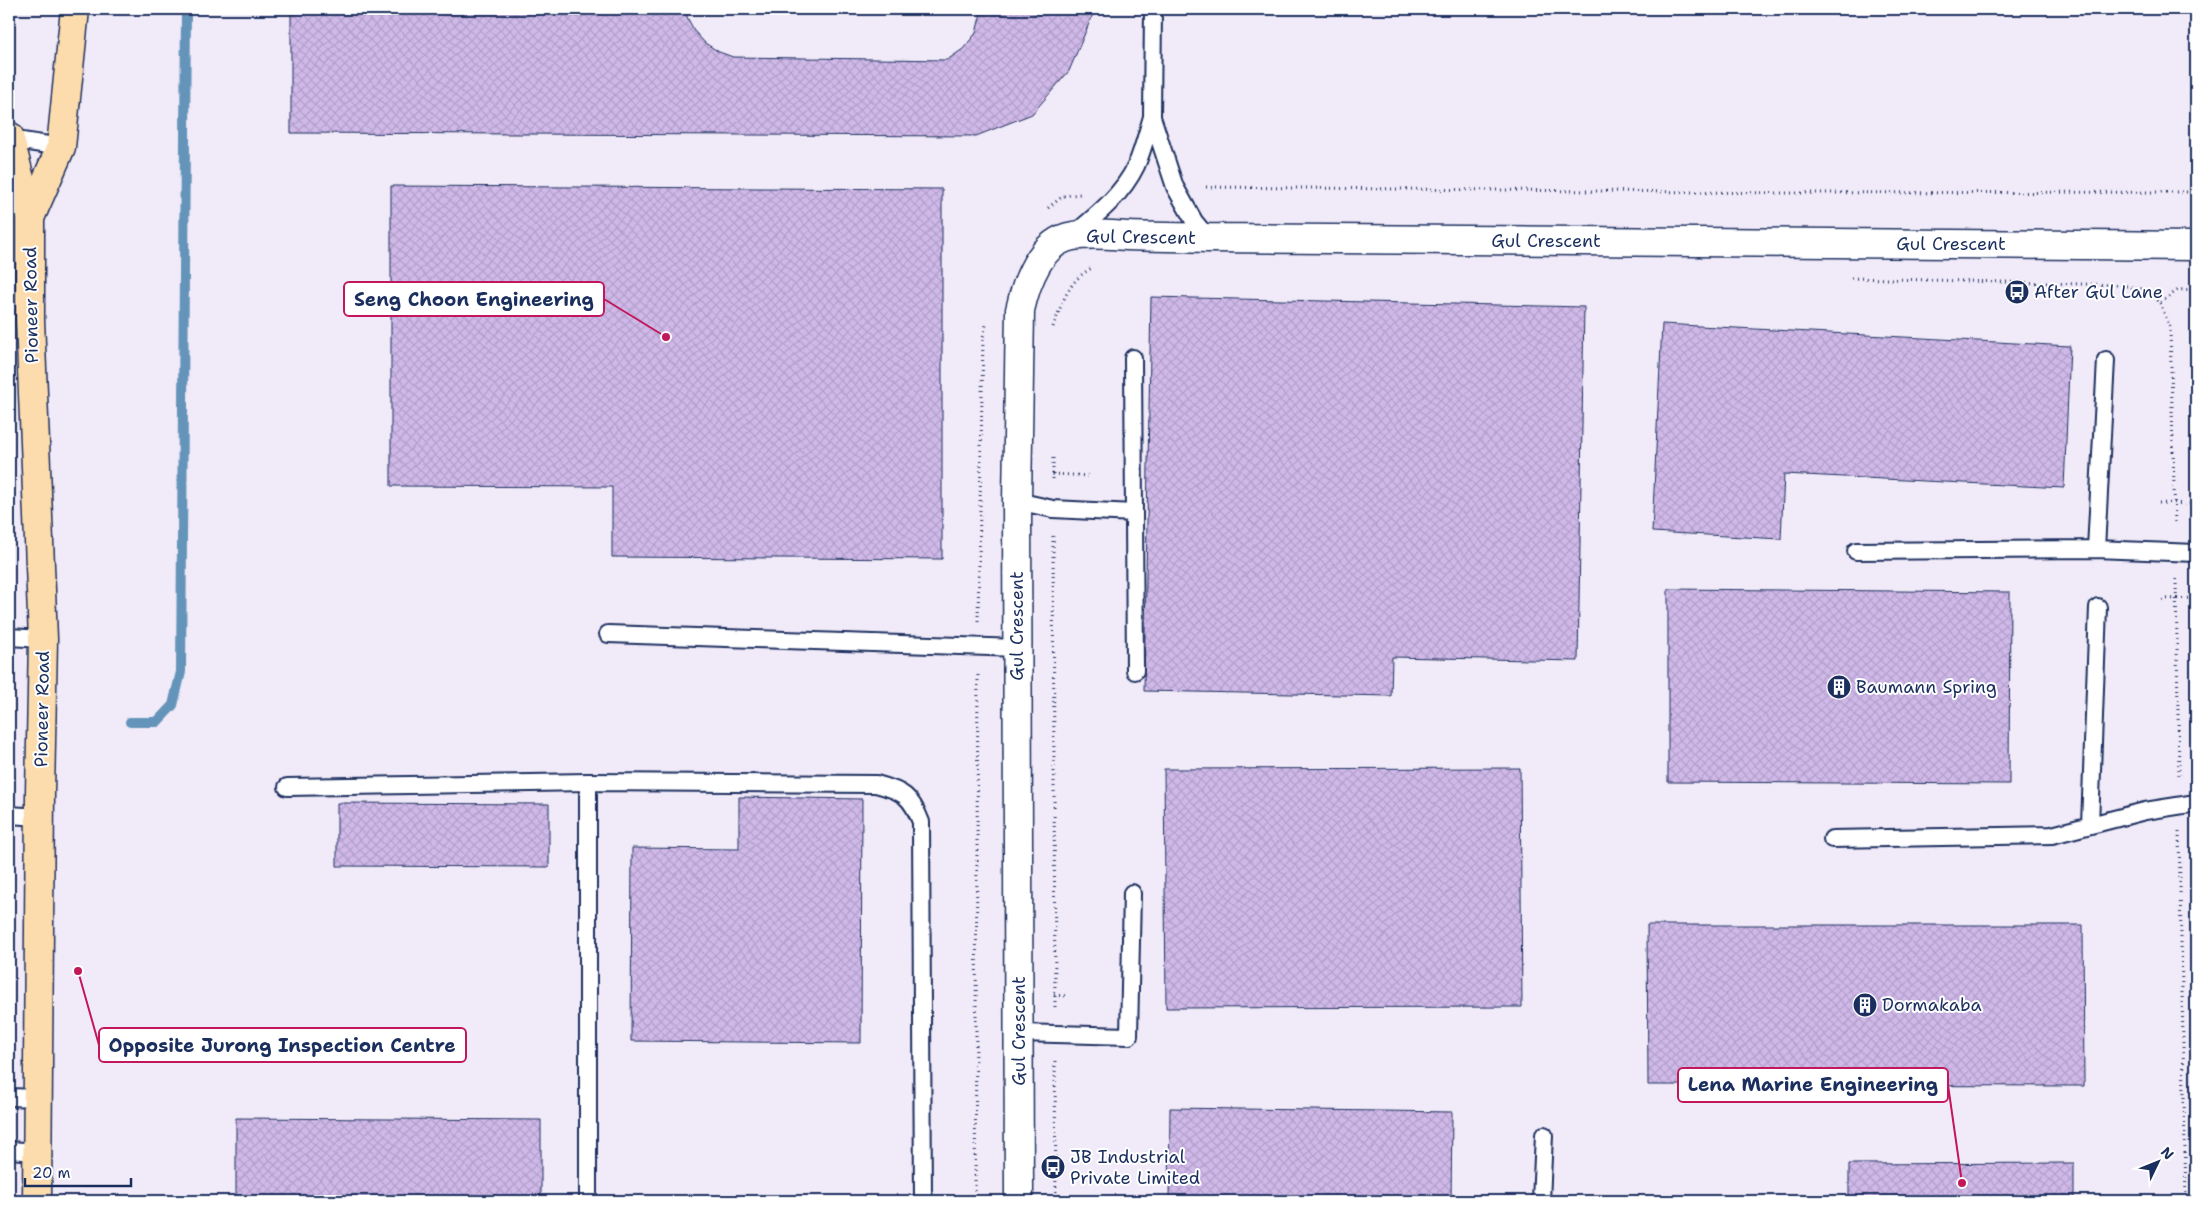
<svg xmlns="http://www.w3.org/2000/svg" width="2205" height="1210" font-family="'Shantell Sans',sans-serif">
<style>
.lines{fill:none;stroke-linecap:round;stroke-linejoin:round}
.stream{stroke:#6594ba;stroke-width:10}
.building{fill:url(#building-cross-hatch);stroke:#1b2f5e}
.service-casing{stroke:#1b2f5e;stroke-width:20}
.minor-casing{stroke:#1b2f5e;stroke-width:31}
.primary-casing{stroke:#1b2f5e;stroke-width:31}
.path{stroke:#1b2f5e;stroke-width:3;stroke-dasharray:1 4;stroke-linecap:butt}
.service{stroke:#fff;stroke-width:16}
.minor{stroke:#fff;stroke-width:28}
.primary{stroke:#fcdcac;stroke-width:28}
.labels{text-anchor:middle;stroke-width:4;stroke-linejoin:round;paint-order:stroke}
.street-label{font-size:18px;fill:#1b2f5e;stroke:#fff}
.poi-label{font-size:18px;fill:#1b2f5e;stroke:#fff;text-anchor:start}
.leader{fill:none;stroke:#c2185b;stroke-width:2}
.callout-dot{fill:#c2185b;stroke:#fff;stroke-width:2}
.callout{fill:#fff;stroke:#c2185b;stroke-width:2}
.callout-label{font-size:19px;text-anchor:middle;font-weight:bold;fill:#1b2f5e}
</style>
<defs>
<pattern id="building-cross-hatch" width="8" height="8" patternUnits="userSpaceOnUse" patternTransform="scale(1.25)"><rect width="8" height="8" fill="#d0b9e9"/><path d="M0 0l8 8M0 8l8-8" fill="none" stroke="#b29fca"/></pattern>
</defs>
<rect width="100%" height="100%" fill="#f1eaf8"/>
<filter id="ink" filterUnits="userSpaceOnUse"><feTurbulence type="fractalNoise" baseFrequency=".02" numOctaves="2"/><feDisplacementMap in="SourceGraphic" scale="10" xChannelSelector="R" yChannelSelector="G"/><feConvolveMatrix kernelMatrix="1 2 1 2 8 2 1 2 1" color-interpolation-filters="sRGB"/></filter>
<g filter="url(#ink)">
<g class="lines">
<path class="stream" d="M130 722H157L173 705 181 672 186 9"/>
</g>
<path class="building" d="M291 9H687V17L695 32 705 43 719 52 733 57 947 60 963 49 976 33 982 9H1093V14L1069 71 1032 114 976 136 291 133Z
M391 186 942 189V559L612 557V487L391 486Z
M1151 297 1584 307 1578 661 1392 657 1391 696 1144 691Z
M1662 324 2070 346 2064 488 1784 474 1781 539 1652 532Z
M1668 589 2010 592 2009 784 1668 782Z
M1520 768 1522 1007 1166 1008 1164 769Z
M739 797 862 799 861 1043 631 1041 632 848 739 849Z
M337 803 549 804V867L337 866Z
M1647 925H2083L2084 1086 1648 1085Z
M1170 1108 1452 1112 1451 1201H1169Z
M236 1118 541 1120V1201H236Z
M2074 1163V1201H1849V1164Z"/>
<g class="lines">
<defs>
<path id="service" d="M1153 9 1152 117 1175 187 1194 221 1208 238
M9 139 61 147
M1073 235C1097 215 1122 195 1136 166 1143 150 1147 133 1152 117
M1133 358 1135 671
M1017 501 1053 509 1134 513
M2096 549 2106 360
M1856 551 2096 549 2196 553
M608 634 1018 648
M9 637 43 639
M287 787 588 782
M9 815 40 817
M2090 825 2098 607
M1832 839 2052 835 2145 811 2196 803
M1019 1033 1129 1036 1132 893
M9 1097 38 1098
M9 1150 38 1152
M588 1201V782L876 784C903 791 911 796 921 822L923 1201
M1541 1201 1544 1135"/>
<path id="minor" d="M1019 1201 1017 501 1020 310C1026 283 1040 241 1073 236 1090 233 1110 235 1127 236 1154 237 1181 237 1208 238L2196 246"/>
<path id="primary" d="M9 136 30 218V320L43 639 40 793 37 1201
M30 218 61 147 75 9"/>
</defs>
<use href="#service" class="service-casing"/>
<use href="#minor" class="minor-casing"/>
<use href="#primary" class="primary-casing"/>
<path class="path" d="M1206 187 1787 193 2196 192
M1048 208 1063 196 1080 194
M1851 278 2120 285 2143 289 2160 303 2178 290 2196 289
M2160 303 2170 327 2175 526
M1053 327C1062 304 1068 280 1092 268
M1053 458V482
M1052 474 1090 476
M2159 503 2196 504
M1053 536 1055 1007
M2176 579 2179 778
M2162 599 2196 598
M978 621 983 337 986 325
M2179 832 2186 1201
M1054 995 1067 996
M1055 1061 1056 1201
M975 1201 978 672"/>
<use href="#service" class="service"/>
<use href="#minor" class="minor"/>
<use href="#primary" class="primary"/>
</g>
</g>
<defs>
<symbol id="bus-disc" viewBox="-11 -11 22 22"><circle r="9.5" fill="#1b2f5e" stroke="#fff"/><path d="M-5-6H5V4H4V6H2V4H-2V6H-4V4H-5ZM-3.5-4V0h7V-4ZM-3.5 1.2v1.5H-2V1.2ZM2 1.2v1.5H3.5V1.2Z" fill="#fff"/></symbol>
<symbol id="building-disc" viewBox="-11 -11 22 22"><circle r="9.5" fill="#1b2f5e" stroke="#fff"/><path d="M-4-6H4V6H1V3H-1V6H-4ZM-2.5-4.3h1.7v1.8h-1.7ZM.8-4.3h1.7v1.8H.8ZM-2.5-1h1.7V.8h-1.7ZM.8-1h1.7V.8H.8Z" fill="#fff"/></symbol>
</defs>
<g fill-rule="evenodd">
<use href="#bus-disc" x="2003" y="278" width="28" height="28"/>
<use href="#building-disc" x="1825" y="673" width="28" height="28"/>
<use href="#building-disc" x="1851" y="991" width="28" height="28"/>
<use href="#bus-disc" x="1039" y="1153" width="28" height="28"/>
</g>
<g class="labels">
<g class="street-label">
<text transform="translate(1141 237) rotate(1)" y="6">Gul Crescent</text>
<text x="1546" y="247">Gul Crescent</text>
<text x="1951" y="250">Gul Crescent</text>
<text transform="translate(31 305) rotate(-91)" y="6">Pioneer Road</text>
<text transform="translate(1017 626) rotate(-90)" y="6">Gul Crescent</text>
<text transform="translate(42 709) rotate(-89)" y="6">Pioneer Road</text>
<text transform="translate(1019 1031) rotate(-90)" y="6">Gul Crescent</text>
</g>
<g class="poi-label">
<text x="2034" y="298">After Gul Lane</text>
<text x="1856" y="693">Baumann Spring</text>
<text x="1882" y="1011">Dormakaba</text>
<text x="1070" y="1163">JB Industrial<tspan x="1070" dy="21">Private Limited</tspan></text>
</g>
</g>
<path class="leader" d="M666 337L604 299M78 971L99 1045M1962 1183L1948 1085"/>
<g class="callout-dot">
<circle cx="666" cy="337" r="5"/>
<circle cx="78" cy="971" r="5"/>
<circle cx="1962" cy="1183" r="5"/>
</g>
<g class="callout">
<rect x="344" y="282" width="260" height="34" rx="5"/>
<rect x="99" y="1028" width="367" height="34" rx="5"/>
<rect x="1678" y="1068" width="270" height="34" rx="5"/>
</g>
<g class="callout-label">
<text x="474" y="306">Seng Choon Engineering</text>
<text x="282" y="1052">Opposite Jurong Inspection Centre</text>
<text x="1813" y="1091">Lena Marine Engineering</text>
</g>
<rect width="2205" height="1210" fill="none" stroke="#fff" stroke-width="30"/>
<rect x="15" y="15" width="2175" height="1180" fill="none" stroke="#1b2f5e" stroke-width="2" filter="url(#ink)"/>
<g transform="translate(2158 1162) rotate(47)" stroke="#ffffff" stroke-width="4" paint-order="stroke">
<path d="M0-4L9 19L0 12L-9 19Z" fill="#1b2f5e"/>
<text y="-8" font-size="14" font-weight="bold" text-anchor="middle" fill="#1b2f5e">N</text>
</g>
<path d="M25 1178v8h106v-8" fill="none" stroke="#1b2f5e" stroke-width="2.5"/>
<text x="32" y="1178" font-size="15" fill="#1b2f5e" stroke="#ffffff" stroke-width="4" paint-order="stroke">20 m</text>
</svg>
